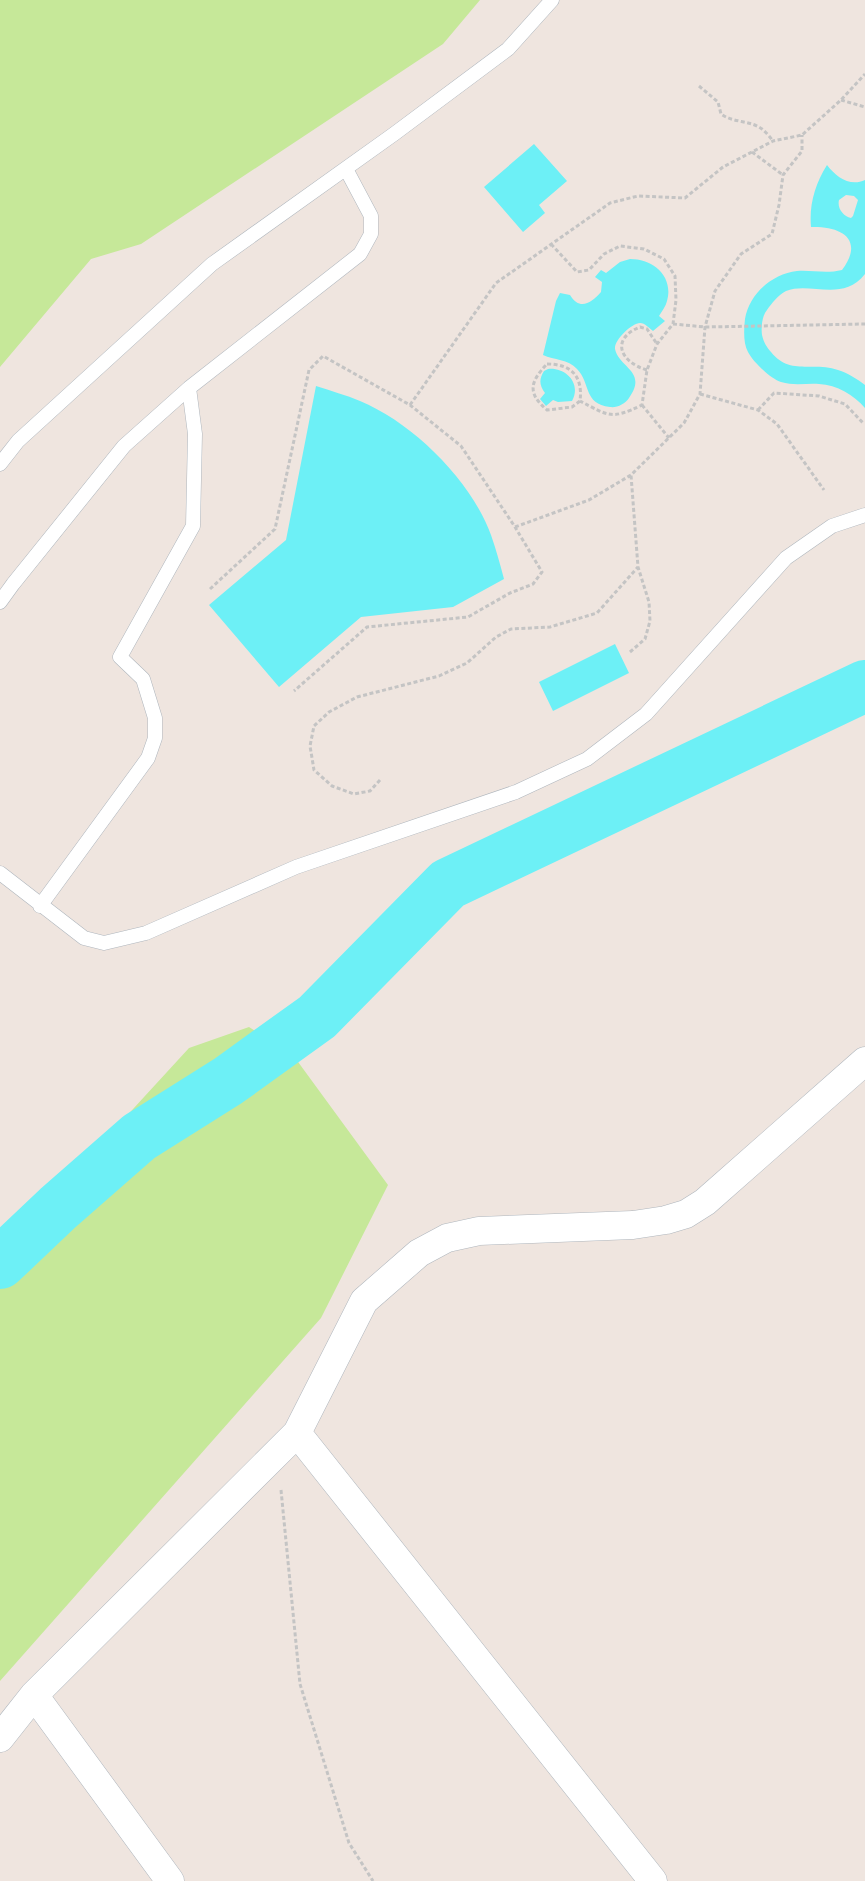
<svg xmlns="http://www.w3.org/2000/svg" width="865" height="1881" font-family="Montserrat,sans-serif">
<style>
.green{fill:#c6e899}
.water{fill:#6df0f6;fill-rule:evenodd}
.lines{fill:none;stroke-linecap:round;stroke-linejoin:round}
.river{stroke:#6df0f6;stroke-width:52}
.service-casing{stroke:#afb6bd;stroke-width:15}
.minor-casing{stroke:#afb6bd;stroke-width:29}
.path{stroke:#c4c4c4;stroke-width:3;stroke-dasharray:4 2.5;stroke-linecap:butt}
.service{stroke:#fff;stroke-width:14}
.minor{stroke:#fff;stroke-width:28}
</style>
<rect width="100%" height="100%" fill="#efe5df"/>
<path class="green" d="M0 0H480L443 44 141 244 91 259 0 367Z
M249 1027 293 1055 388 1185 321 1318 0 1681V1256L28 1222 90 1189 122 1121 189 1048Z"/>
<path class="water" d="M534 144 567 181 539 205 545 213 523 232 484 187Z
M827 165C836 177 850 187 865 180V274C842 303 810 281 786 291 778 295 772 303 767 310 762 316 761 327 762 335 764 343 766 346 771 352 790 376 813 361 838 370 848 373 857 379 865 385V408C854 395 837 385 819 384 807 383 794 386 781 382 771 379 753 362 748 352 743 343 744 329 745 319 749 294 772 274 797 271 813 270 826 274 842 270 865 239 841 226 811 227 809 205 815 184 827 165ZM846 195 854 196 858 200 853 216 851 218C843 216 837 208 839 200Z
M630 259C653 259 674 276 667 301 666 306 662 311 659 316L665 321 653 331C649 328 645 323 640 323 632 323 614 340 615 349 619 368 648 371 629 398 625 404 617 408 610 407 583 404 591 383 577 369 568 359 554 360 543 355L556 301 560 293 570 295C580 311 591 303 601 292L602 282 595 277 601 270 606 273 620 262Z
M548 369C565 367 582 383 572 401L558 402 553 400 546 406 540 399 545 393C539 385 539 379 544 371Z
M316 386C331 391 346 395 360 401 413 423 471 480 491 535 496 549 500 564 504 579L453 607 361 617 279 687 209 605 286 540Z
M615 644 629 673 553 711 539 682Z"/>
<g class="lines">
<path class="river" d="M0 1263 58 1208 139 1137 228 1081 317 1017 448 884 865 686"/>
<defs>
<path id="service" d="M0 464 18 441 212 264 394 134 508 49 552 0
M0 602 13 584 124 446 189 388 360 254 371 234V216L346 169
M0 873 84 938 104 943 146 933 296 867 516 792 587 759 646 714 786 558 832 526 865 515
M40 906 148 758 155 738V718L143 679 120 657 193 526 195 434 189 388"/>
<path id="minor" d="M34 1695 170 1881
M0 1738 34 1695 297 1433
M653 1881 297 1433 364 1301 419 1253 447 1238 479 1231 633 1225 666 1220 686 1214 705 1202 865 1061"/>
</defs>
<use href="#service" class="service-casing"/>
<use href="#minor" class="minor-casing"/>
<path class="path" d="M699 86 718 102 721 114C733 123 750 120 762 129 766 132 770 137 773 141
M841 100 865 107
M752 152 783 175
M551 244 577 272 589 270 604 254 620 246 644 249 664 259 675 276 676 300 673 324 657 344 647 370 642 405C611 420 609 416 580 401
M673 324 705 327 865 324
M547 364C572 364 583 377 580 401L572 407 547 410C527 393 530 382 547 364Z
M647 370C620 362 610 339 640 327L647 329 657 344
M700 394 758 410 777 424 824 490
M410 405 496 283 610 203 638 196 685 198 723 167 773 141 802 135 841 100 865 74
M642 405 669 438
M758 410 774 393 819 396 845 404 864 424
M515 527 589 500 631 475 684 423 700 394 705 327 715 291 741 254 772 234 779 205 783 175 802 151V135
M210 589 275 529 309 370 323 356 410 405 461 446 515 527 542 572 533 584 510 593 468 617 367 627 294 691
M630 652 645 639 650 621 649 602 638 567 631 475
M380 780 370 791 354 794 332 786 314 770 310 746 314 726 329 712 357 697 439 676 467 663 496 637 511 629 550 627 597 613 638 567
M281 1490 300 1684 349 1843 373 1881"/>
<use href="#service" class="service"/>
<use href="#minor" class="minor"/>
</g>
</svg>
